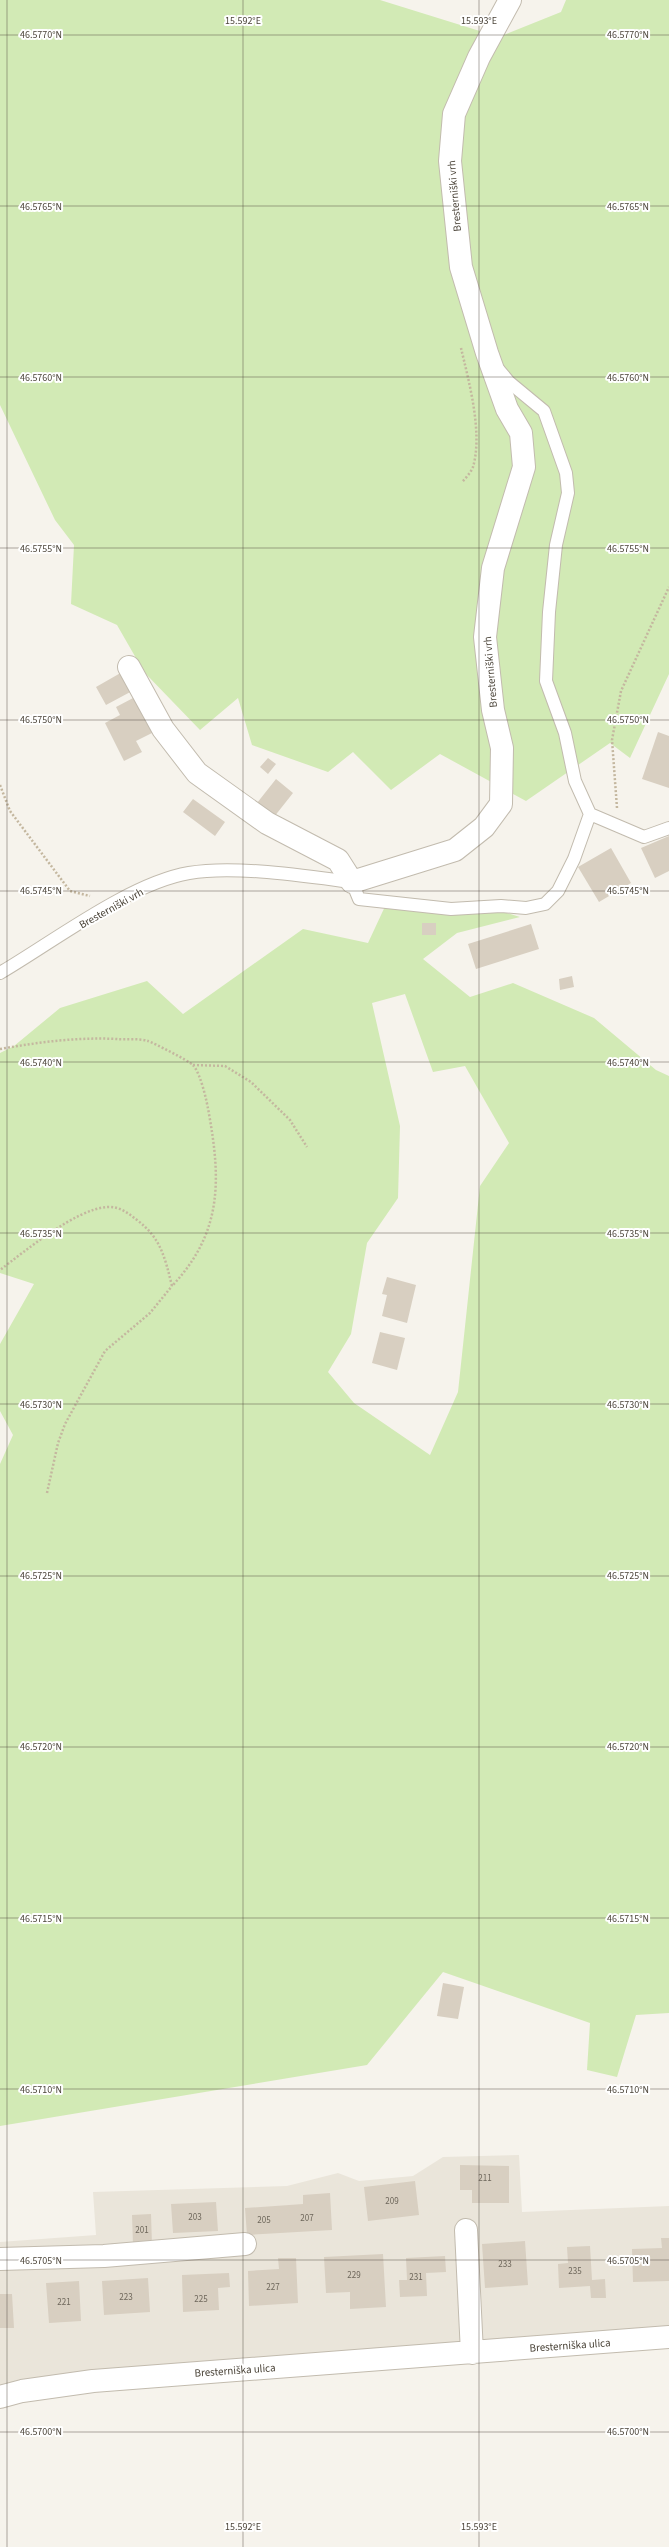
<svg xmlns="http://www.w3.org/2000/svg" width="669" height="2547" font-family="'Source Sans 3',sans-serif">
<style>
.residential{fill:#eae5da}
.green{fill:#d2eab5;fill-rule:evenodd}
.building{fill:#d8cfc1}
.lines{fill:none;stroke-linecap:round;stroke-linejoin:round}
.service-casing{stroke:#c2bbae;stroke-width:14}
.minor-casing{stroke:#c2bbae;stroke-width:24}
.path{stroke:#c4b79f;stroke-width:2.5;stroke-dasharray:2 2;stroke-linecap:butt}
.service{stroke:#fff;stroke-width:12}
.minor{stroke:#fff;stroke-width:22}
.ticks{fill:none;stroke:#4b4439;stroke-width:1;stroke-opacity:0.45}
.labels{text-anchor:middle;stroke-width:4;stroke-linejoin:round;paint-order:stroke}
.number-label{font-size:9px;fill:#6e675b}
.street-label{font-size:11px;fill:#4b4439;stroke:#fff}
.ticks-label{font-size:10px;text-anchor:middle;fill:#4b4439;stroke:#fff;stroke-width:4;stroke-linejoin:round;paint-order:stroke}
</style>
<rect width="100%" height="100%" fill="#f6f3ec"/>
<path class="residential" d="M519 2155 522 2212 669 2206V2339L92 2387 0 2406V2242L96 2235 93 2192 287 2186 338 2173 359 2181 413 2176 443 2157Z"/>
<path class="green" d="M0 0H380L499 37 561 12 566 0H669V674L630 758 610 743 526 801 440 754 391 790 353 752 328 772 252 745 238 698 200 730 144 672 117 625 71 604 74 545 55 520 0 405Z
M388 900 484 906 520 917 457 933 423 959 470 997 513 983 594 1018 656 1070 669 1076V2013L636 2015 617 2077 587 2070 590 2023 443 1972 367 2065 0 2126V1464L13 1435 0 1411V1344L34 1284 0 1273V1053L14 1046 60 1008 147 981 183 1014 303 929 368 943ZM405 994 433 1072 465 1066 509 1143 480 1186 458 1392 430 1455 354 1403 328 1372 351 1334 367 1243 398 1198 400 1126 372 1003Z"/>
<path class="building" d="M124 671 134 690 106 705 96 687Z
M135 697 156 731 136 741 142 752 124 761 105 723 120 715 116 707Z
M658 732 669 736V788L642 779Z
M268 758 276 764 268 774 260 767Z
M276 779 293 793 274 817 257 803Z
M193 799 225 822 215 836 183 812Z
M669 836V871L655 878 641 848Z
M611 848 631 883 599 902 578 867Z
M422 923H436V935H422Z
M531 924 539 949 476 969 468 944Z
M572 976 574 987 560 990 559 979Z
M387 1277 416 1285 407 1323 382 1316 387 1295 382 1294Z
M380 1332 405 1338 397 1370 372 1363Z
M443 1983 464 1987 458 2019 437 2016Z
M460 2165 509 2166V2203H472V2190H460Z
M415 2181 419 2215 368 2221 364 2187Z
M330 2193 332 2230 247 2235 245 2208 303 2204V2195Z
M216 2202 218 2231 173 2233 171 2204Z
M151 2214 152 2245H133L132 2215Z
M661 2238H669V2281L633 2282 632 2249 662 2248Z
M525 2241 528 2285 485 2288 482 2244Z
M590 2246 592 2280 605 2279 606 2298H591L590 2286 559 2288 558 2264 568 2263 567 2247Z
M383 2254 386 2307 350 2309V2292L326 2293 324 2257Z
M445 2256 446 2272 426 2273 427 2296 400 2297 399 2280H407L406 2258Z
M278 2258H296L298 2303 249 2306 248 2271 279 2269Z
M229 2273 230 2287 218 2288 219 2310 183 2312 182 2275Z
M148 2278 150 2312 104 2315 102 2281Z
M79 2281 81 2321 49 2323 46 2283Z
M0 2294H12L14 2328H0Z"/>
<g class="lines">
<defs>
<path id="service" d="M499 370 509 382 544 411 566 473 568 493 556 545 549 612 546 681 565 733 575 781 590 814
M0 973C53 942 130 883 189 873 234 865 305 876 352 882L359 899 451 909 501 906 526 908 545 904 558 891 574 859 590 814 644 837 669 828"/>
<path id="minor" d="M129 667 163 729 197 773 267 823 338 860 352 882 455 850 484 827 501 804 502 748 493 710 485 637 493 568 524 467 521 433 507 409 487 353 461 267 450 161 454 114 479 57 510 0
M466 2230 472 2353
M0 2259 104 2256 245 2244
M0 2397 22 2391 93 2381 669 2337"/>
</defs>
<use href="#service" class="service-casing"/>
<use href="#minor" class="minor-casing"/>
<path class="path" d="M461 348C469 382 483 433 473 467 471 472 466 478 462 482
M0 785 10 811 70 891 90 896
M617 808 612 740 621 691 669 587
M0 1049C40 1042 77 1037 117 1039 126 1040 139 1038 148 1041 154 1043 189 1061 193 1065 201 1074 207 1102 209 1114 221 1181 222 1233 172 1286 165 1258 161 1238 137 1220 128 1213 119 1206 107 1207 76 1209 25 1251 0 1270
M193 1065 225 1066 251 1082 290 1120 307 1147
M47 1493 58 1443 65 1424 105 1351 150 1313 172 1286"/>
<use href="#service" class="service"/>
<use href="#minor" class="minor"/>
</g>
<path class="ticks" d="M7 0V2547M243 0V2547M479 0V2547M0 35H669M0 206H669M0 377H669M0 548H669M0 720H669M0 891H669M0 1062H669M0 1233H669M0 1404H669M0 1576H669M0 1747H669M0 1918H669M0 2089H669M0 2260H669M0 2432H669"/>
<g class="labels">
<g class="number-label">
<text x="485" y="2181">211</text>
<text x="392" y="2204">209</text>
<text x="195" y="2220">203</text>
<text x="307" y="2221">207</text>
<text x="264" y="2223">205</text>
<text x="142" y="2233">201</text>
<text x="505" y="2267">233</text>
<text x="575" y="2274">235</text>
<text x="354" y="2278">229</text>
<text x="416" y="2280">231</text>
<text x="273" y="2290">227</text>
<text x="126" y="2300">223</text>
<text x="201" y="2302">225</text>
<text x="64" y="2305">221</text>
</g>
<g class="street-label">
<text transform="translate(454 196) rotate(-95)" y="4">Bresterniški vrh</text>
<text transform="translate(490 672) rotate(-95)" y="4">Bresterniški vrh</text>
<text transform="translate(111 908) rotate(-29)" y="4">Bresterniški vrh</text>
<text transform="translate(570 2345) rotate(-4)" y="4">Bresterniška ulica</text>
<text transform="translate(235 2370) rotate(-4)" y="4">Bresterniška ulica</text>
</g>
</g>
<g class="ticks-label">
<text x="243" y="24">15.592°E</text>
<text x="479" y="24">15.593°E</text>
<text x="41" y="38">46.5770°N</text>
<text x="628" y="38">46.5770°N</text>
<text x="41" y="210">46.5765°N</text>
<text x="628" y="210">46.5765°N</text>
<text x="41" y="381">46.5760°N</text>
<text x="628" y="381">46.5760°N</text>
<text x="41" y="552">46.5755°N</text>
<text x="628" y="552">46.5755°N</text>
<text x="41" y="723">46.5750°N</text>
<text x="628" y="723">46.5750°N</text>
<text x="41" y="894">46.5745°N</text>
<text x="628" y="894">46.5745°N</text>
<text x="41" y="1066">46.5740°N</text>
<text x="628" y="1066">46.5740°N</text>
<text x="41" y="1237">46.5735°N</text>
<text x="628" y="1237">46.5735°N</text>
<text x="41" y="1408">46.5730°N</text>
<text x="628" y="1408">46.5730°N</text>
<text x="41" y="1579">46.5725°N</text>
<text x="628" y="1579">46.5725°N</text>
<text x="41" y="1750">46.5720°N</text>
<text x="628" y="1750">46.5720°N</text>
<text x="41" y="1922">46.5715°N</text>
<text x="628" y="1922">46.5715°N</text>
<text x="41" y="2093">46.5710°N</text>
<text x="628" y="2093">46.5710°N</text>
<text x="41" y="2264">46.5705°N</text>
<text x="628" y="2264">46.5705°N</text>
<text x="41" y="2435">46.5700°N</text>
<text x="628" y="2435">46.5700°N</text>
<text x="243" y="2530">15.592°E</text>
<text x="479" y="2530">15.593°E</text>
</g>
</svg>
